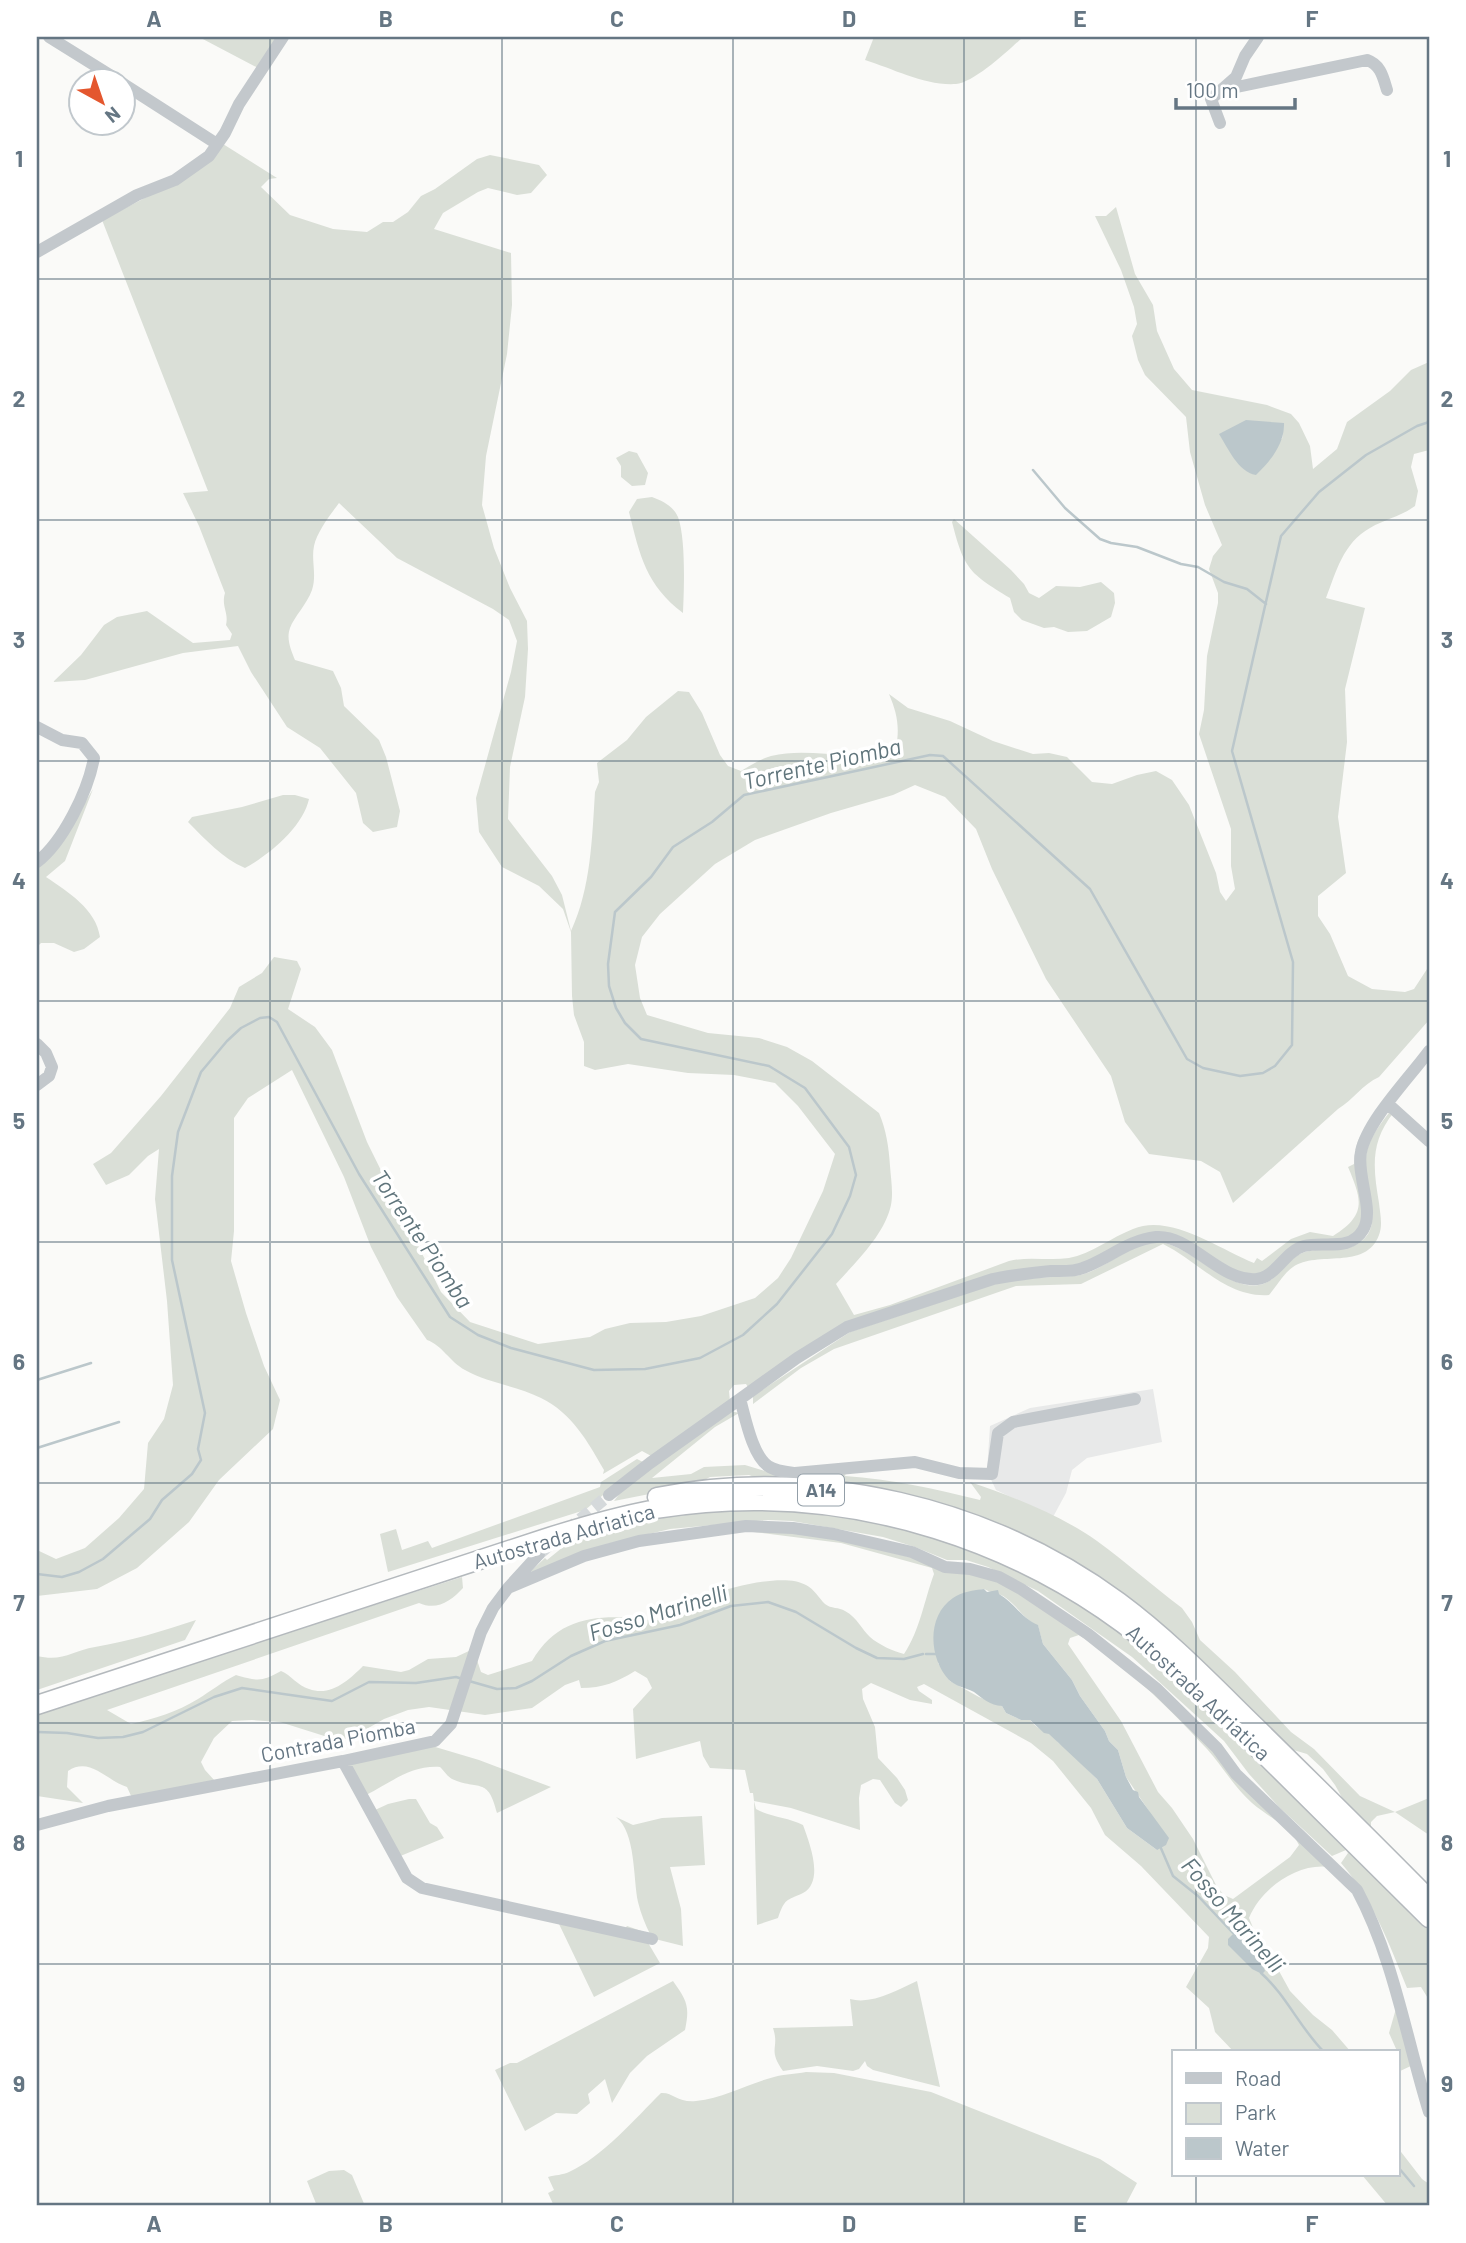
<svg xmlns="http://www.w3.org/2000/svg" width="1466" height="2243" font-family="Barlow,sans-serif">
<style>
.built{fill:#e8e9e9}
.green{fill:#dadfd7;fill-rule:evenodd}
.water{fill:#bbc7cb}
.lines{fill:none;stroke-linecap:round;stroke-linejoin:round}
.stream{stroke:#bbc7cb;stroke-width:2.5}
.minor-tunnel{stroke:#d5d9db;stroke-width:12;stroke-dasharray:12 6;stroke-linecap:butt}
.highway-casing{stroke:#b4b9bd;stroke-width:21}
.minor{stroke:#c3c8cc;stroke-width:12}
.highway{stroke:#fff;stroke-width:18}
.grid{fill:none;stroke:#657683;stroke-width:2;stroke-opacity:0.55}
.labels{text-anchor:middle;stroke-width:7;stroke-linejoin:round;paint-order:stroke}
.shield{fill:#fff;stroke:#939fa8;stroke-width:2}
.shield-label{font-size:19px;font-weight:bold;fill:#657683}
.street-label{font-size:21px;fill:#657683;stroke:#fff}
.water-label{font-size:23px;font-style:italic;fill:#60757c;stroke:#fff}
.neatline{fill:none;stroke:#657683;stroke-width:2.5}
.grid-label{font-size:23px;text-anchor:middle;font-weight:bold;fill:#657683}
</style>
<rect width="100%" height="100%" fill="#fafaf8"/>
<path class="built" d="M1153 1389 1162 1442 1087 1458 1072 1470 1066 1493 1053 1517 996 1490 987 1471 990 1426 1030 1408Z"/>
<path class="green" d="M199 37H280L260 69Z
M874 37H1023C1010 49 974 83 956 84 925 86 894 69 865 60Z
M223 144 277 178 269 179 261 187 290 215 333 229 367 232 383 222H393L408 212 421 196 435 189 477 159 490 155 539 165 547 175 531 193 517 195 488 188 478 192 443 213 434 229 511 253 512 305 507 354 486 456 482 505 494 548 510 588 527 621 528 649 525 697 510 767 508 819 552 876 562 895 571 931C591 888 592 838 595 792L599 782 597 763 627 740 646 717 678 691 689 692 702 713 720 755 728 766 741 771C750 766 760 759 771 756 812 746 852 764 896 747 900 727 897 713 889 694L908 708 950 721 993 741 1033 754 1049 753 1067 757 1092 782 1112 784 1137 775 1156 771 1172 780 1189 805 1216 873 1220 892 1226 901 1235 889 1231 866V829L1199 734 1204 710 1207 656 1218 603V593L1209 569 1213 556 1222 545 1205 505 1190 452 1186 417 1145 375 1138 360 1132 336 1137 324 1134 307 1121 270 1095 216H1106L1116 207 1135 274 1153 305 1157 331 1174 369 1192 390 1267 405 1291 414 1299 423 1310 446 1313 469 1337 449 1347 422 1390 391 1411 370 1429 362V450L1414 454 1411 467 1418 491 1415 506C1400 517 1385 519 1370 528 1343 543 1336 572 1326 598L1365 608 1345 689 1347 742 1338 817 1346 873 1318 896V916L1330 934 1348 976 1372 989 1405 992 1414 989 1429 966V1020L1379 1077C1363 1084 1353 1100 1338 1109L1233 1203 1220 1172 1201 1161 1149 1154 1125 1122 1111 1076 1046 979 992 869 976 829 945 797 915 785 893 795 831 813 755 840 715 864 660 914 642 937 635 965 640 998 647 1015 708 1033 759 1038 787 1047 812 1061 879 1113C886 1129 889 1148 890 1166 891 1180 894 1196 890 1209 882 1237 855 1263 836 1284L854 1315 890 1305 1009 1261C1029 1256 1049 1261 1069 1258 1091 1254 1112 1237 1133 1229 1170 1213 1219 1249 1254 1263L1257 1258 1262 1261 1291 1239 1310 1232 1333 1236C1367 1215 1362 1200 1348 1167L1354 1164C1355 1151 1356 1138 1366 1130L1365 1214 1353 1238 1304 1243 1270 1270 1249 1277 1160 1234 1081 1267 1016 1272 846 1325 749 1389 746 1384 734 1385 729 1391 730 1402 653 1457 642 1451 603 1474 604 1470C588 1442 572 1413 541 1398 517 1386 488 1383 465 1370 450 1362 442 1345 427 1340L397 1297 371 1247 344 1177 292 1070 248 1098 234 1118V1231L231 1261 246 1313 264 1366 280 1400 273 1429 219 1480 189 1522 137 1568 97 1589 37 1596V1550L56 1559 85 1548 119 1518 144 1489 148 1443 164 1419 173 1385 167 1301 155 1199 159 1149 148 1156 129 1175 106 1185 93 1164 111 1153 161 1096 230 1008 239 987 262 973 274 957 297 961 301 969 288 1009 315 1027 332 1050 367 1142 441 1292 470 1322 538 1344 590 1337 605 1329 630 1323 666 1322 701 1316 755 1298 778 1278 791 1258 823 1191 835 1154 798 1106 775 1083 734 1075 688 1073 628 1064 595 1070 584 1066V1042L574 1015 572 996 571 932 563 909 539 886 502 867 479 832 476 798 511 672 517 641 509 620 493 609 397 558 339 503C330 515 317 532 314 546 311 560 317 575 312 590 307 604 294 617 290 628 286 639 291 650 295 660L333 671 341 688 344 706 379 740 386 757 400 811 397 827 373 832 363 823 356 793 320 748 287 727 251 672 238 646 183 653 85 680 53 682 81 655 104 625 117 617 147 611 193 643 230 640 232 634 226 625C229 612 221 607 225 593L199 526 183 493 208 491 102 220 176 182ZM1274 423 1284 424 1282 439 1220 434Z
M629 451 637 453 648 473 645 485 632 486 621 477V466L616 458Z
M652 497C663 501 673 506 678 517 686 539 684 590 683 613 646 585 640 556 629 512L637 499Z
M954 519 1011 570 1024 584 1029 593 1039 598 1056 586 1080 587 1101 582 1114 593 1115 603 1111 617 1087 631 1068 632 1054 627 1044 628 1022 620 1014 612 1010 598C969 573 964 569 952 522Z
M93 789 65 861 46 877C68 892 96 909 100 937L84 949 74 952 54 943H41L37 947V865L61 842Z
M283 795H295L309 799C303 827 269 855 245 868 222 858 206 840 188 822L192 817 242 807Z
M1391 1110 1394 1112C1370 1142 1373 1167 1379 1203 1380 1213 1383 1225 1379 1235 1366 1271 1317 1250 1293 1267 1284 1273 1276 1287 1269 1295 1226 1298 1198 1261 1163 1244L1081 1284 1016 1286 834 1349 801 1368 753 1404V1396L850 1332 994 1284C1014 1280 1033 1278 1052 1277 1062 1276 1075 1277 1084 1274 1109 1266 1130 1244 1156 1242 1188 1241 1229 1295 1263 1284 1280 1278 1288 1257 1305 1252 1327 1245 1352 1257 1368 1234 1380 1215 1363 1178 1366 1156 1368 1138 1381 1124 1391 1110Z
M731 1411 739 1413 715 1427 652 1478 691 1474 704 1467 745 1465 768 1472 846 1473 845 1476C891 1479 935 1489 980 1500L981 1497 970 1482C1012 1496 1062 1516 1097 1541 1126 1562 1153 1586 1182 1608L1192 1622 1200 1640 1235 1672 1291 1732 1314 1749 1360 1796 1395 1812 1429 1798V1835L1395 1812 1377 1816 1371 1822V1827L1345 1803 1335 1785 1323 1769 1307 1754 1290 1749 1209 1668 1161 1626 1026 1538 762 1480 749 1475 710 1477 695 1485 614 1501 620 1493 653 1467Z
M637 1459 643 1462 585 1510 388 1572 380 1534 396 1529 402 1550 428 1541 432 1548 600 1487 601 1482Z
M731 1510H798L839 1514 939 1536 1043 1580 1143 1646 1429 1925V2000L1421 1987 1407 1988C1389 1943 1373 1900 1341 1863L1348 1853 1346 1850 1332 1856 1279 1807 1249 1774 1224 1741 1132 1657 1038 1591 988 1567 966 1560H947L915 1547 883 1537 792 1521 768 1520 670 1529 607 1544 532 1573 531 1571 545 1558 547 1560 568 1543 581 1538 667 1517Z
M730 1529H792L998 1578 1134 1671 1330 1867C1298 1862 1261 1888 1249 1918L1266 1959 1279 1971 1290 1991 1313 2015 1332 2030 1351 2052H1234L1215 2032 1209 2008 1186 1987 1208 1948 1209 1937 1141 1866 1105 1835 1091 1808 1053 1761 1031 1743 924 1684 917 1687 919 1691 932 1700V1704L910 1700 871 1683 862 1689 863 1699 875 1727 878 1758 897 1778 905 1790 908 1800 901 1807 895 1803 880 1780 873 1779 861 1785 859 1798 860 1830 791 1808 754 1801 756 1809C770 1817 788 1817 803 1825 809 1842 825 1881 803 1893 786 1901 785 1898 778 1918L757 1925 754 1801 753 1793H750L745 1770 710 1768 703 1756 700 1741 636 1759 633 1709 652 1688 647 1678 635 1671C617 1682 603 1688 581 1688L579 1680 565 1685 532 1708 485 1715 429 1707 408 1710 384 1719 351 1738 337 1740 280 1722 252 1720 232 1721 214 1738 201 1762 205 1770 215 1781 132 1798 127 1787C107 1781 90 1756 68 1771L67 1787 83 1803 37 1796V1713L462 1577 463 1588C451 1601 437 1611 419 1603L107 1710 131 1724C154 1719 177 1712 198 1699 211 1691 222 1682 236 1675 257 1681 262 1682 281 1671 291 1675 298 1686 309 1689 331 1697 349 1680 363 1666L401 1672 409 1670 428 1659 456 1657 471 1650 477 1660 481 1672 488 1675 532 1661C556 1621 589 1615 633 1618 642 1619 656 1622 665 1619 681 1613 695 1600 712 1594 734 1586 786 1573 806 1585 814 1589 819 1598 825 1604 831 1609 839 1607 845 1611 858 1618 861 1629 870 1637 879 1645 893 1651 904 1654 920 1630 924 1601 934 1574L932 1568 841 1543ZM984 1589C991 1593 1000 1593 1006 1598 1018 1607 1024 1619 1038 1626L1043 1644 1072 1680 1080 1696 1105 1731 1109 1741 1118 1750 1126 1777 1149 1811 1157 1850 1127 1828 1097 1779 1064 1746C1057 1744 1056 1738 1050 1734 1043 1730 1036 1728 1030 1720H1021L1006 1713 1002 1706 979 1697 950 1681 938 1663 962 1594ZM1079 1635C1127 1666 1168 1707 1207 1749 1222 1766 1235 1788 1252 1803 1268 1817 1289 1825 1299 1845L1290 1857 1233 1899 1224 1895 1217 1887 1193 1839 1172 1808 1158 1792 1121 1721 1068 1644 1070 1638Z
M196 1620 185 1640 37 1690V1656C63 1662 72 1651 95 1647 130 1641 163 1631 196 1620Z
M432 1746 479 1760 551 1787 497 1813C488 1776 479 1791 452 1779 448 1777 444 1771 440 1767 411 1765 390 1783 366 1795L348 1765Z
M409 1799H416L430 1823 437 1827 444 1838 398 1857 375 1810 388 1804Z
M702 1816 705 1865 670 1867 681 1909 683 1946 623 1931 627 1926 650 1934C645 1924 641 1914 638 1902 633 1879 636 1832 616 1817L633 1825 662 1818Z
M559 1924 647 1941 660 1963 594 1997Z
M673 1981C687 2001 690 2006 685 2030L647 2056 630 2073 612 2103 605 2079 588 2094 590 2103 577 2114 556 2113 525 2131 495 2070 510 2063H517Z
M917 1981 940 2087 873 2070 867 2066 865 2061 859 2069 853 2071 817 2066 783 2071C767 2048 780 2049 773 2028L853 2026 850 1999C872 2005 897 1990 917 1981Z
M1397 2005 1413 2065 1398 2072V2052H1395L1397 2051 1389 2033Z
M806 2072 834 2073 931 2092 1100 2159 1137 2183 1125 2206H554L548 2193 554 2190 548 2177C555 2175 563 2175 569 2172 601 2158 636 2118 661 2093 673 2092 678 2103 696 2101 724 2098 747 2084 774 2077 784 2074 795 2074 806 2072Z
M1398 2148 1422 2179 1429 2184V2206H1388L1362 2175H1398Z
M344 2170 352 2175 365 2206H317L307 2181 329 2171Z"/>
<path class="water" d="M1246 420 1284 423C1285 443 1270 462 1256 475 1238 472 1228 448 1219 434Z
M984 1589 987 1592 998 1590 999 1594C1014 1603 1022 1618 1038 1625L1043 1644 1072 1680 1080 1696 1105 1731 1109 1741 1118 1750 1126 1777 1133 1790 1138 1792 1139 1797 1169 1838 1166 1845 1157 1850 1127 1828 1097 1779 1049 1734 1044 1733 1030 1720H1021L1006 1713 1002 1706C990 1705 983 1699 974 1692 966 1688 955 1686 949 1680 929 1659 926 1616 953 1598 961 1592 974 1590 984 1589Z
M1238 1929H1242L1251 1938 1265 1971 1262 1974 1252 1969 1228 1945V1939Z"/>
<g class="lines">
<path class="stream" d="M1033 470 1065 508 1100 539 1111 543 1137 547 1181 564 1198 567 1224 582 1247 589 1266 604
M37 1380 91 1363
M37 1448 119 1422
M37 1574 62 1577 79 1572 103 1559 150 1519 162 1500 192 1474 201 1460 198 1449 205 1413 172 1260V1176L178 1132 201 1072 227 1041 241 1028 260 1018 269 1017 277 1022 359 1174 450 1317 478 1335 511 1348 594 1370 645 1369 700 1358 743 1335 777 1304 832 1234 850 1196 856 1175 849 1147 805 1088 769 1066 641 1039 625 1023 616 1008 609 986 608 964 615 912 651 877 673 847 712 822 744 795 930 755 943 756 1090 889 1187 1059 1203 1068 1240 1076 1263 1073 1275 1066 1292 1045 1293 962 1232 751 1281 536 1319 492 1366 455 1417 426 1429 422
M926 1654H937
M469 1681 497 1689 516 1688 532 1681 571 1656 605 1641 680 1625 731 1606 768 1602 796 1612 856 1648 877 1658 904 1659 923 1654
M37 1732 67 1733 98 1738 123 1737 143 1732 214 1697 242 1688 332 1701 369 1682 416 1683 456 1677 463 1679
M1160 1846 1173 1876 1198 1896 1233 1933
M1261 1973C1286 1995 1300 2028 1324 2052
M1398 2167 1414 2186"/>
<path class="minor-tunnel" d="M539 1554 609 1495"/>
<defs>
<path id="highway" d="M657 1497C816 1465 990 1507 1119 1602 1169 1639 1212 1684 1256 1727 1314 1784 1372 1841 1429 1899
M37 1705 543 1539C580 1527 618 1516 656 1509 846 1478 1038 1540 1179 1670L1429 1918"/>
</defs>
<use href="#highway" class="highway-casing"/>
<path class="minor" d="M49 37 118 80
M122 83 217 144
M1229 86 1237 87 1367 60C1381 65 1383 77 1387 90
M1220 123 1211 99 1236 77 1245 56 1258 37
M37 252 137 195 175 180 209 156 225 133 239 104 283 37
M37 727 62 740 82 743 94 758C88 791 63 842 37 862
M37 1044 46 1053 52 1067 49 1076 37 1085
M1388 1104 1429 1141
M740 1399C745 1416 752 1455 768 1466 775 1471 786 1472 795 1473L915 1462 959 1473 992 1474 998 1433 1013 1422 1135 1399
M609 1495 650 1463 740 1399 797 1358 847 1327 993 1279C1012 1275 1031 1273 1051 1271 1061 1271 1074 1272 1083 1268 1108 1259 1128 1240 1156 1237 1190 1234 1221 1283 1257 1279 1276 1277 1285 1251 1304 1246 1324 1241 1350 1252 1363 1230 1375 1211 1356 1175 1361 1152 1367 1121 1410 1077 1429 1051
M508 1588 584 1556 639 1541 746 1526 793 1528 834 1534 912 1552 945 1567 970 1569 999 1577 1021 1589 1088 1634 1157 1689 1217 1748 1236 1774 1357 1890C1394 1959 1406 2038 1429 2112
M343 1761 407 1878 422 1888 652 1939
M37 1825 108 1806 343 1761 435 1741 451 1724 481 1632 493 1608 508 1588 539 1554"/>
<use href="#highway" class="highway"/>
</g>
<path class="grid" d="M270 37V2206M502 37V2206M733 37V2206M964 37V2206M1196 37V2052M37 279H1429M37 520H1429M37 761H1429M37 1001H1429M37 1242H1429M37 1483H1429M37 1723H1429M37 1964H1429M1196 2175V2206"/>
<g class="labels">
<rect class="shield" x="798" y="1474.5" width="46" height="31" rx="5"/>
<g class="shield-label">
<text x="821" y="1497">A14</text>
</g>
<g class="street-label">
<text transform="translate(564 1537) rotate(-16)" y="7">Autostrada Adriatica</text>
<text transform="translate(1198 1693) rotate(43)" y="7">Autostrada Adriatica</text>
<text transform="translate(338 1741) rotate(-11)" y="7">Contrada Piomba</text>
</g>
<g class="water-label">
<text transform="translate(822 764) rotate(-13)" y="8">Torrente Piomba</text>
<text transform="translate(422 1239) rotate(56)" y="8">Torrente Piomba</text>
<text transform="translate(658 1613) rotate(-17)" y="8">Fosso Marinelli</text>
<text transform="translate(1233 1915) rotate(49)" y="8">Fosso Marinelli</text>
</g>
</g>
<rect width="1466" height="2243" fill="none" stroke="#ffffff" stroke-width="77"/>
<rect x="1172" y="2050" width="228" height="126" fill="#ffffff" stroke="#c1c8cd" stroke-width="2"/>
<rect x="1186" y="2073" width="35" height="10" fill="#c3c8cc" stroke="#c1c8cd" stroke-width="2"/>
<text x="1235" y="2086" font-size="21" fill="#657683">Road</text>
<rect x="1186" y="2103" width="35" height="21" fill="#dadfd7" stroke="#c1c8cd" stroke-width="2"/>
<text x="1235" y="2120" font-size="21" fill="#657683">Park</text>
<rect x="1186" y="2138" width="35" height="21" fill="#bbc7cb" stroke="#c1c8cd" stroke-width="2"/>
<text x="1235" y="2156" font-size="21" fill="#657683">Water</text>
<g transform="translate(102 102) rotate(140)"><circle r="33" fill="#ffffff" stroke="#c1c8cd" stroke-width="2"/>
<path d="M0-5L12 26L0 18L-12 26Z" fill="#e4572e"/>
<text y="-10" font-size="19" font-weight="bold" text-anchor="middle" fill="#657683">N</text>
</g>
<path d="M1176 98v10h119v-10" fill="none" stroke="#657683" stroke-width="3.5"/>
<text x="1186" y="98" font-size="21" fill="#657683" stroke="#ffffff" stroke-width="5" paint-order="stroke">100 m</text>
<rect x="38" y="38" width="1390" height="2166" class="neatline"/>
<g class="grid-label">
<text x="154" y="27">A</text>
<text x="386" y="27">B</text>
<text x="617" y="27">C</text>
<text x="849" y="27">D</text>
<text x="1080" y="27">E</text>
<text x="1312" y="27">F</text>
<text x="19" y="167">1</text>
<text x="1447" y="167">1</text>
<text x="19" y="407">2</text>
<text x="1447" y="407">2</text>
<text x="19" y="648">3</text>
<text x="1447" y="648">3</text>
<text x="19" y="889">4</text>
<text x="1447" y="889">4</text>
<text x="19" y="1129">5</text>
<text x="1447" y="1129">5</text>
<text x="19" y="1370">6</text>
<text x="1447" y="1370">6</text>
<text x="19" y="1611">7</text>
<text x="1447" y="1611">7</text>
<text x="19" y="1851">8</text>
<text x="1447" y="1851">8</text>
<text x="19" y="2092">9</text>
<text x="1447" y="2092">9</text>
<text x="154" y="2232">A</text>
<text x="386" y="2232">B</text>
<text x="617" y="2232">C</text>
<text x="849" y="2232">D</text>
<text x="1080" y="2232">E</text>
<text x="1312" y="2232">F</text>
</g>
</svg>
